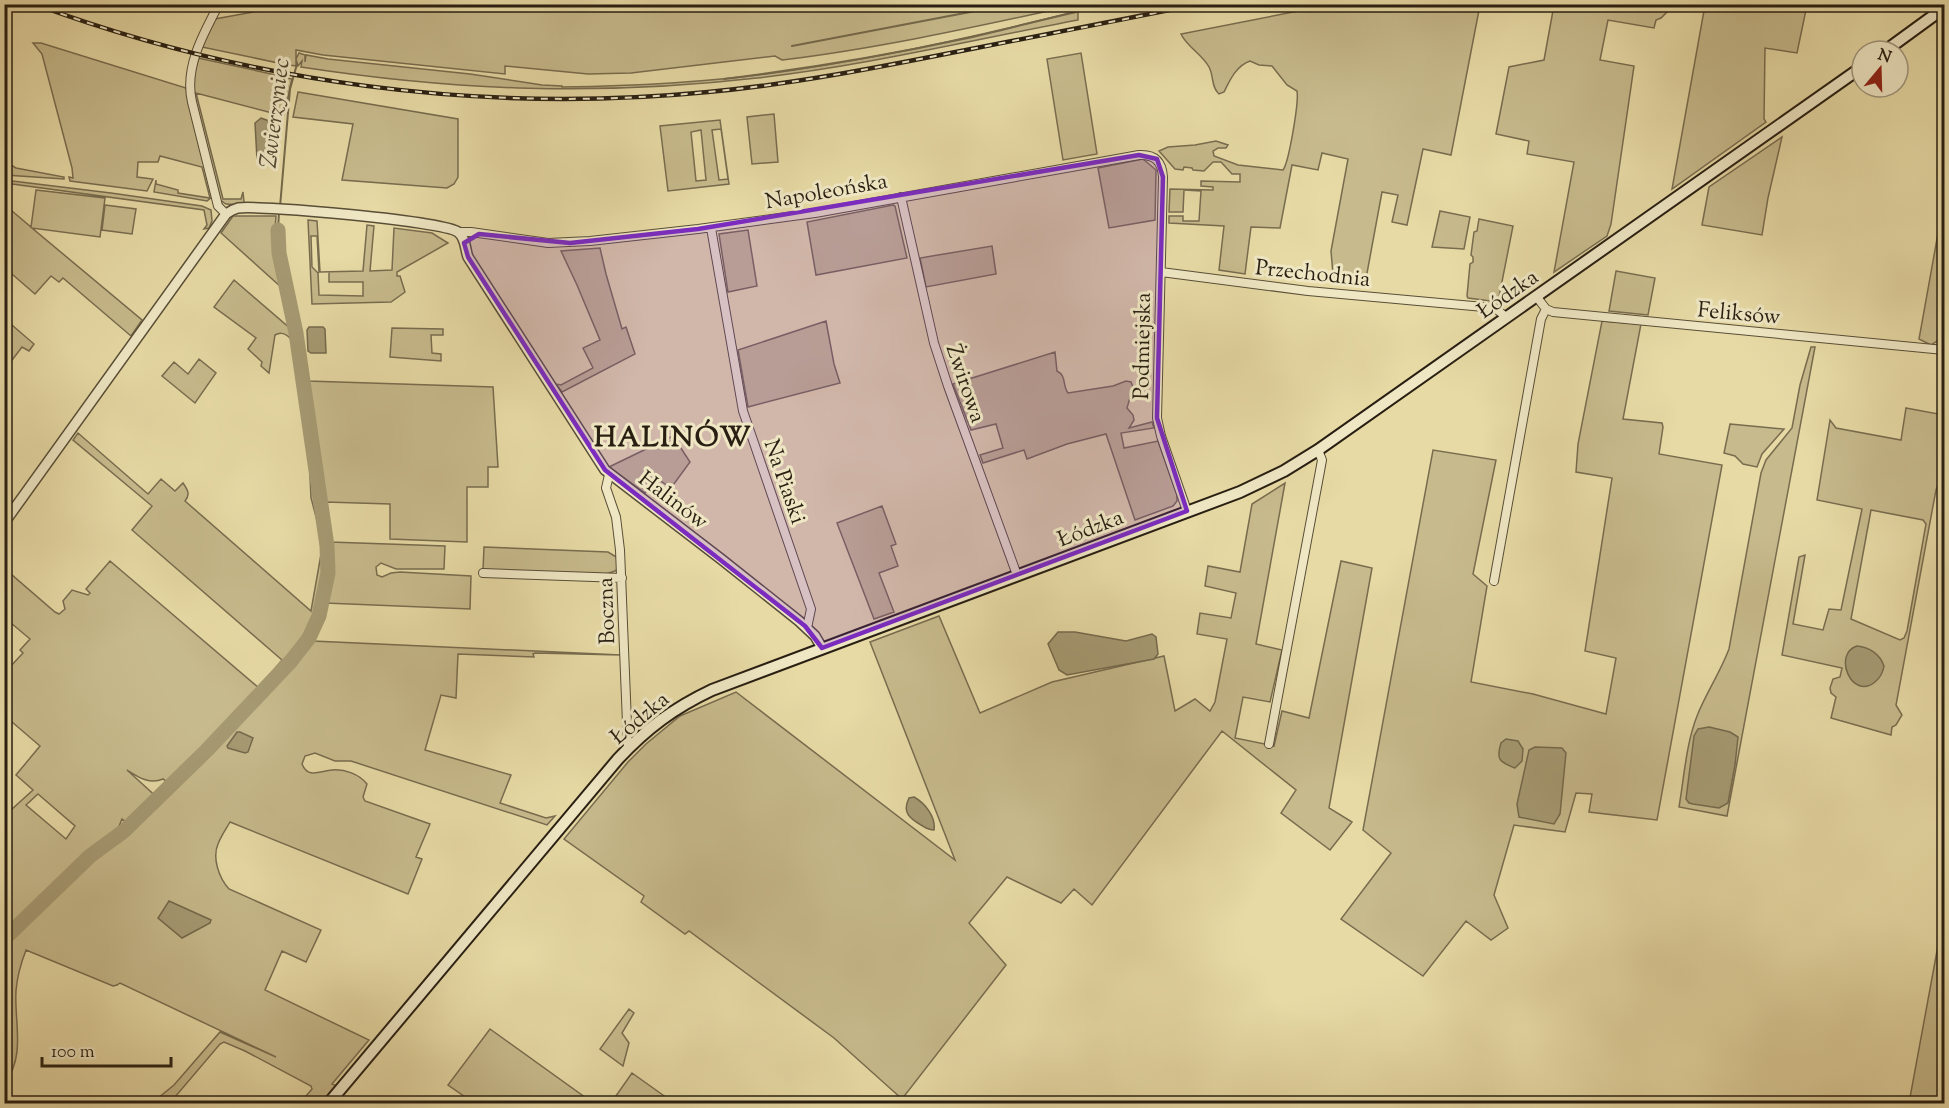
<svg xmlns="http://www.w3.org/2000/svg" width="1949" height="1108" font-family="'Sorts Mill Goudy',serif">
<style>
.green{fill:#c7ba8c;stroke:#786c4f;stroke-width:1.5;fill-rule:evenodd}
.water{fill:#a69a73;stroke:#74694c;stroke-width:1.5}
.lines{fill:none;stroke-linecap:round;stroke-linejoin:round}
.stream{stroke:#74694c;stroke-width:2}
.river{stroke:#a69a73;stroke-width:15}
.minor-casing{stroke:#584e37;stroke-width:10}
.tertiary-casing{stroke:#584e37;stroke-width:12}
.secondary-casing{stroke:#281f12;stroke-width:14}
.minor{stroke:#efe7c4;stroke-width:8}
.tertiary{stroke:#efe7c4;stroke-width:9}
.secondary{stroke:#efe7c4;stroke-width:10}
.rail-casing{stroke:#281f12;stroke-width:4.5}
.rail{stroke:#efe7c4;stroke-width:2;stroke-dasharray:7;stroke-linecap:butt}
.marked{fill:#7b2cbf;fill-opacity:0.2;stroke:#7b2cbf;stroke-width:4.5;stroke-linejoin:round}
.labels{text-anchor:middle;stroke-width:6;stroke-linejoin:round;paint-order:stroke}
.street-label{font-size:22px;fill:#281f12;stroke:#efe7c4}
.water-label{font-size:24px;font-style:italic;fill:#544a34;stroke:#efe7c4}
.district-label{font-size:28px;font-weight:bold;letter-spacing:1.5px;fill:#281f12;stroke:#efe7c4}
</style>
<rect width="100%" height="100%" fill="#e7daa5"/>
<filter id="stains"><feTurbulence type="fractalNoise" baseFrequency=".00333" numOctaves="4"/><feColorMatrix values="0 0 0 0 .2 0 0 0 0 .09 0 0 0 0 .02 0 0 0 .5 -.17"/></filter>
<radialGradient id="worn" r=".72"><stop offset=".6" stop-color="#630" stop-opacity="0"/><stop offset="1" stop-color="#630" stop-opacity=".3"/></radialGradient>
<path class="green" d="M1364 4 1480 5 1451 155 1423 149 1407 225 1392 222 1398 195 1382 192 1365 284 1335 278 1333 275 1331 251 1348 159 1322 153 1318 170 1292 165 1280 228 1251 227 1245 274 1219 270 1224 226 1169 223V216H1183V221H1199L1201 191 1184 190 1183 212H1169L1170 189 1213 190V187L1201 186V181L1240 182V174H1232L1221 162H1213L1204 171 1193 170 1192 168 1184 167 1183 170 1175 169 1159 151 1168 147 1195 145 1216 141 1228 145 1226 148H1218L1213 151 1214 156 1238 165 1283 170C1289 162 1299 102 1297 91L1287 85 1272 66 1259 65 1250 61C1236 66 1230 80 1224 92L1219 94C1211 87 1214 76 1209 67 1202 54 1187 47 1181 34L1329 5H1350L1355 9 1360 8Z
M291 5H1076C979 26 881 48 782 60L775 56 631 73 588 74 505 66V74L323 55 296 50V66L289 65V61L288 65 202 47 215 19Z
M1554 5H1674L1661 18 1656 20 1654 28 1608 20 1600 60 1634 66 1611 224 1607 236 1554 272 1574 162 1527 154 1529 141 1496 134 1509 67 1544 60Z
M1705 5H1807L1797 53 1765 48 1764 119 1766 122 1672 189Z
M1078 11V20C972 40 864 66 757 78 600 96 457 91 301 67L302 61 298 66 296 59 299 53 305 55V62L306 55 328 59 470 74 542 85 562 86V87C630 86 698 83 766 74 871 60 975 37 1078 11Z
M33 43H41L186 88 212 197 207 201 154 192 156 180V184L178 190V193L210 198 202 167 160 156 158 162H138L137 177 153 179 147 191 70 181 69 177 73 178 72 168 42 54Z
M1081 53 1097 154 1063 160 1047 59Z
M198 58 281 76V80L282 77 292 79 284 116 196 93 223 199H241L243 192 244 202 242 205 226 204 220 200 193 92V81Z
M298 92 458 119V177L454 184 447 188 342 180 353 124 293 117Z
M774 114 778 162 752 164 747 117Z
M720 120 729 184 668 191 660 126ZM721 129 728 179 719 180 712 130ZM701 130 706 180 696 181 691 132Z
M1782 137 1768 198 1762 235 1702 225 1709 187Z
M1143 159 1156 170 1155 220 1109 228 1098 168Z
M4 161 16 168 64 177V179L5 175Z
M4 180 111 193 202 206 211 210 212 221 209 228 204 229 207 225 204 210 5 183Z
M36 190 105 198 100 237 32 228 142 320 131 336 63 278 59 282 51 276 35 294 5 268V205L31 227Z
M1944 200V337L1931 345 1919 339Z
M105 205 136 209 132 234 102 230Z
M893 205 895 206 907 258 816 275 807 222Z
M1440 211 1470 217 1464 249 1432 247Z
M233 216H276L274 244 281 287 221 233Z
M1479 219 1513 226 1498 302 1468 298 1467 296 1470 264 1473 262V257L1471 255 1474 232 1477 231Z
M308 220 317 221 320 272 363 271 367 225 374 226 370 271 392 270 394 228 432 233 448 243 397 272V276H400L405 292 391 302 312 304ZM311 236H317L319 272H329V282H363V296L319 295 318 273 312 267Z
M748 230 757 286 728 292 719 234Z
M992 246 996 274 926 287 920 258Z
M600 248 606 274 622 329 626 327 635 354 562 392 556 384 561 385 593 368 583 348 600 340 577 285 561 251Z
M1616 271 1655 278 1648 315 1609 311Z
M234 280 292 330 294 343 305 363 308 381 493 387 498 467H488V487H467V542L390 539V504L325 502 330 542 445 546 444 569H396L381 563 376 567 377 575 382 577 391 573 400 572 471 576 470 609 325 603 323 613 313 641 621 655 535 653 533 654 534 657 458 654 456 698 441 695 425 750 511 775 500 803 546 818 555 816 547 825 351 761H335L315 753 305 756 302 764C308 779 320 771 332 770 345 769 359 774 367 784L363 797 365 801 430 824 416 857 422 859 408 894 230 822C226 829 221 836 218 844 212 858 219 878 229 889L321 930 306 962 282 951 265 990 369 1040 332 1084 337 1086 322 1103H300L312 1089 311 1086 245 1051 224 1042 220 1044 175 1097 165 1103H152L174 1085 220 1032 276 1057 120 983 117 985 113 986 26 950C21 963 17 977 16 991 14 1021 26 1056 5 1082L4 803 12 809 33 790 16 775 40 746 5 716V667L8 669 23 653 20 650 30 639 5 618V569L55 612 59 614 65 609 63 601 72 590 88 595 90 593 86 589 110 561 259 688 282 660 132 530 152 506 73 440 78 433 148 494 161 479 175 491 183 483C187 489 191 494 185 501L311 611 323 543 311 498 309 453 294 343C289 336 283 330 275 335L269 373 261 366 262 362 248 349 256 338 214 307ZM127 770C138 777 150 785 163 779L174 788 160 800ZM38 794 75 826 66 839 26 805ZM122 819 131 826 30 917 26 913 71 870 115 836Z
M5 319 34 344 29 351 22 347 6 368 11 374 5 381Z
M826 321 834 364 840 383 748 407 738 350Z
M1602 321 1641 324 1623 419 1662 423 1663 427 1659 454 1722 465 1657 820 1589 812 1592 794 1576 793 1565 832 1514 825 1494 895 1508 928 1491 940 1466 921 1423 976 1341 919 1391 853 1363 830 1433 450 1496 460 1473 574 1487 586 1471 682 1533 694 1606 714 1616 658 1585 651 1612 478 1576 472 1578 444Z
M392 328 443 329V335H431L432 353 441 354V361L390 357Z
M1811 347H1815L1727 816 1679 807C1684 778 1686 744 1697 716 1706 693 1720 673 1729 649L1761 473 1766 460 1792 428 1800 385Z
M1055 352 1057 371C1067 376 1062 385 1068 393L1113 386 1126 381 1131 382 1133 387 1127 408 1133 415 1134 420 1129 428 1152 422 1154 428 1121 433 1124 448 1158 441 1177 495V501L1173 506 1135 520 1106 434 1067 444 1027 459 1024 450 983 463 980 455 1003 448 996 424 971 430 953 384Z
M199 359 216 373 195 403 162 376 174 362 188 374Z
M1906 408 1944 415V483L1938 485 1936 490 1896 705 1902 715 1896 725 1892 727 1891 735 1831 718 1836 697 1831 693 1830 688 1833 679 1840 677 1842 668 1782 655 1799 557 1805 555 1793 624 1823 630 1829 609 1841 610 1862 509 1817 500 1830 420 1836 428 1901 440ZM1871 510 1923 520 1926 524 1907 631 1904 638 1900 640 1851 619Z
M1730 424 1784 429 1762 454 1757 467 1743 464 1735 456 1724 453Z
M673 436 690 462 671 488 656 478 645 493 609 467Z
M1285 483 1256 644 1282 650 1270 702 1243 697 1235 738 1274 746 1282 711 1309 718 1341 561 1372 568 1329 808 1352 822 1330 850 1281 813 1296 790 1222 731 1092 905 1074 889 1061 903 1007 877 969 923 1006 965 902 1099 834 1038 689 931 685 934 641 902 644 896 564 839 628 762 646 744 680 716 736 692 955 860 870 642 939 616 980 713 1052 682 1164 656 1175 711 1195 699 1210 711 1215 702 1227 639 1197 634 1200 613 1231 618 1236 593 1205 586 1208 566 1240 572 1252 504Z
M882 506 896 544 891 546 898 566 879 573 894 612 874 619 837 523Z
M484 547 608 552 618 558V568L615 571 606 574 483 570Z
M1944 913V1103H1909Z
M629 1009 634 1013 622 1033 629 1043 623 1066 600 1049Z
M490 1029 593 1103H474L448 1085Z
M632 1073 674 1103H611Z"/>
<path class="water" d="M261 118 277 124 272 160 269 164H265L257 159 255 123Z
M309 327H323L325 329 326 353H311L308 351 307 330Z
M1058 632H1075L1126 641 1152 634 1156 637 1158 654 1154 659 1067 675 1059 670 1048 644Z
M1857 646C1869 647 1880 654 1884 666 1883 672 1880 678 1875 682 1852 701 1832 654 1857 646Z
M1709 727 1730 732 1738 737 1735 765 1728 803 1719 808 1693 804 1689 803 1686 799 1694 736 1698 729Z
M237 732H240L253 738 248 752 245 753 228 748 227 746Z
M1506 739 1518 741 1523 749 1522 761 1515 768C1499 762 1496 759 1501 743Z
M1535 747 1562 748 1566 753 1560 814 1554 824 1519 817 1517 804 1529 750Z
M914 797C925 803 936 817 934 830 928 830 926 828 921 825 909 818 902 812 909 798Z
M169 901 211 920 210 923 182 938 158 918Z"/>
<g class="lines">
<path class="stream" d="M792 46 1012 4
M724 79C804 69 884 56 963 39 1014 28 1064 13 1115 4
M280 207 290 89 297 64
M278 230 279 212"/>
<path class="river" d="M4 939 90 856 124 831 207 750 291 661 309 638 319 616 328 573 327 546 296 333 279 253 278 230"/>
<defs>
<path id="minor" d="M219 4C203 34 184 68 192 102L218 206 226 214
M901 197 934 343 948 386 1017 575
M711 228 743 411 811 609 807 628
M458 232H471L548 243 590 241 698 229 815 213 1139 155C1155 154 1162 162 1163 177L1157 418 1161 436 1187 511
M1161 272 1308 291 1495 308 1506 317
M1536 296 1546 309 1553 312 1944 350
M609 475 606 488 616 517 620 550 628 748
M483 573 622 578
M1494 581 1541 319 1546 309
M1269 744 1320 471 1322 460 1318 450"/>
<path id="tertiary" d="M4 523 226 214C230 211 234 209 238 208 262 205 443 221 458 232 466 238 465 249 468 257L605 470 721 559 799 621 815 636 822 648"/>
<path id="secondary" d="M1885 51 1944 8
M328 1104 618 759C647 728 674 708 712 690L1240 492 1284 471 1318 450 1862 67"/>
</defs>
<use href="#minor" class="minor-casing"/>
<use href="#tertiary" class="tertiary-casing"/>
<use href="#secondary" class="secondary-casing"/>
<use href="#minor" class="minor"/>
<use href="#tertiary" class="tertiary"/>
<use href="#secondary" class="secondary"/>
<defs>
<path id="rail" d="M34 4C248 83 480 114 708 92 795 84 880 67 966 50 1044 35 1122 20 1200 4"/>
</defs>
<use href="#rail" class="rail-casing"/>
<use href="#rail" class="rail"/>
</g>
<path class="marked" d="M1139 155 1157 159 1163 177 1157 418 1187 511 822 648 805 626 605 470 468 257 464 243 479 234 570 243 698 229Z"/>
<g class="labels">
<g class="street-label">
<text transform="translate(826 190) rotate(-10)" y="8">Napoleońska</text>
<text transform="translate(1313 272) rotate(6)" y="8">Przechodnia</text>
<text transform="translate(1507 293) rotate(-35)" y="8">Łódzka</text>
<text transform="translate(1739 312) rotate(5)" y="8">Feliksów</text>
<text transform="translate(1141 346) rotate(-89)" y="8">Podmiejska</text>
<text transform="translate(967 383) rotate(71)" y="8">Żwirowa</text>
<text transform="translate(786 481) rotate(71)" y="8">Na Piaski</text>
<text transform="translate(674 499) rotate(37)" y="8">Halinów</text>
<text transform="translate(1090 527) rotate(-21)" y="8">Łódzka</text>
<text transform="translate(605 611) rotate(-92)" y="8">Boczna</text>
<text transform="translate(639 717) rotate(-40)" y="8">Łódzka</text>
</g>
<g class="water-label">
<text transform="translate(274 113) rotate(-83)" y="8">Zwierzyniec</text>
</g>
<g class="district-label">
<text x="673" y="446">HALINÓW</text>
</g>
</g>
<rect width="1949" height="1108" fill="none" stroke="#e7daa5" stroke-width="24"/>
<rect x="6" y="6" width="1937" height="1096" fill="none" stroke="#281f12" stroke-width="3"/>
<rect x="12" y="12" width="1925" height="1084" fill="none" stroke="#281f12" stroke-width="1.5"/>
<g transform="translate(1880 69) rotate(19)"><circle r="28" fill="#efe7c4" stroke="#9f977d" stroke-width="1.5"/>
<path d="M0-4.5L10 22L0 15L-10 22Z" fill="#8f2418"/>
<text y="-9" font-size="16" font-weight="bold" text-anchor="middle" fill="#281f12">N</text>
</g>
<path d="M42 1057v9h129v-9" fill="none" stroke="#281f12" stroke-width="3"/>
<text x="51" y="1057" font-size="18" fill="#281f12" stroke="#efe7c4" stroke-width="4.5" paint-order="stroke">100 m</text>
<rect width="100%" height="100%" filter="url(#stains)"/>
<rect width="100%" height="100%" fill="url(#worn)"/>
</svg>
